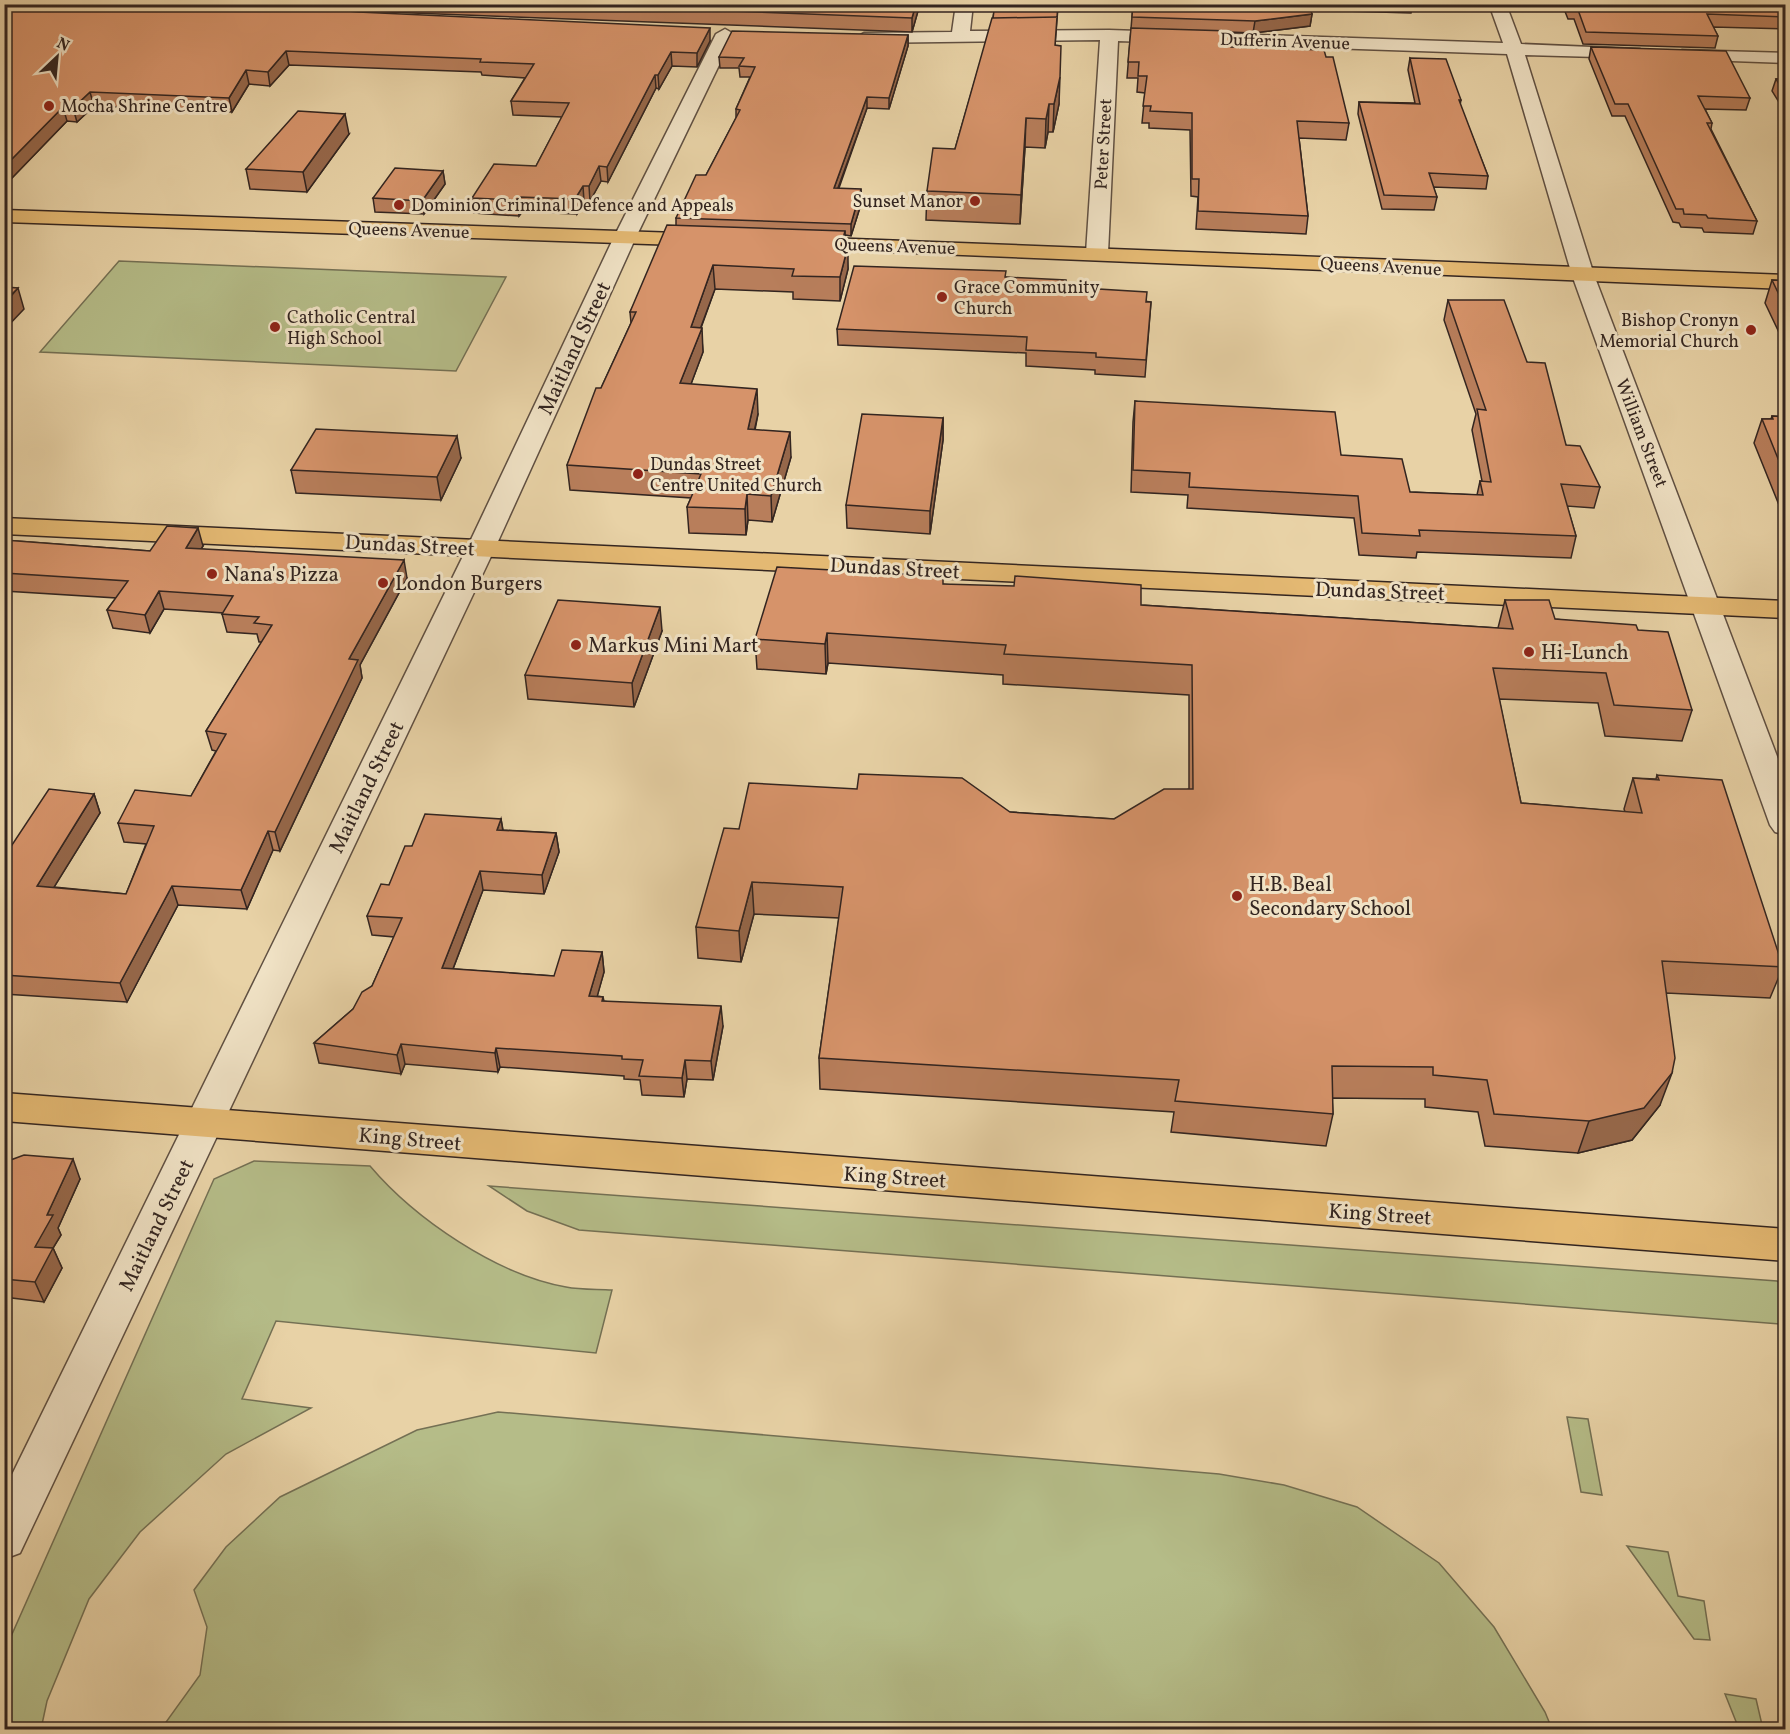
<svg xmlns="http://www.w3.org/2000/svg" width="1790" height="1734" font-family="Vollkorn,serif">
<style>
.green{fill:#b5bc88;stroke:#747054;stroke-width:1.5}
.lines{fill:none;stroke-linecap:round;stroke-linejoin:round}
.minor-casing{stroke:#605042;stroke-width:3}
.major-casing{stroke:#332520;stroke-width:3}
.minor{fill:#f0e2c5;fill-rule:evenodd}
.major{fill:#e4b973;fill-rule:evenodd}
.wall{fill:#b87e5b;stroke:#332520;stroke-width:1.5}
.shaded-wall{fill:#96674a;stroke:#332520;stroke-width:1.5}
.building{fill:#d6936a;stroke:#332520;stroke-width:1.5}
.poi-dot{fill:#8f2418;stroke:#f0e2c5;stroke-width:2}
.labels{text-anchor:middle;stroke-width:6;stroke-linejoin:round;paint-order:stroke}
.far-street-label{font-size:18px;fill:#332520;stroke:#f0e2c5}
.far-poi-label{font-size:18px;fill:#332520;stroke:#f0e2c5;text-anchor:start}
.street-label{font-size:21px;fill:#332520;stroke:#f0e2c5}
.poi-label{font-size:21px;fill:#332520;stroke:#f0e2c5;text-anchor:start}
</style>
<rect width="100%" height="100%" fill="#e8d2a6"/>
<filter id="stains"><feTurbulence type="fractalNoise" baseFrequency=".00333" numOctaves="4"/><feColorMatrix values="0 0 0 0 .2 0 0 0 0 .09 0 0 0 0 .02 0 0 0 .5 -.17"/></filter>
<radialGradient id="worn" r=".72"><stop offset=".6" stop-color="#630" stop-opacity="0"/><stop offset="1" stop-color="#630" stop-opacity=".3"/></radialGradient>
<path class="green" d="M119 261 506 277 456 371 40 352Z
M254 1161 370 1166C415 1219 497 1275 566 1287 581 1290 597 1289 612 1290L596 1353 276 1321 242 1399 311 1408 226 1454 140 1532 89 1599 47 1701 41 1729H5V1650L214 1179Z
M489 1186 1777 1281 1785 1286V1318L1781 1324 579 1230 527 1211Z
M498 1412 1219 1474 1284 1485 1357 1507 1439 1563 1494 1627 1545 1712 1552 1729H157L164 1725 200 1675 207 1627 194 1590 226 1547 280 1497 417 1430Z
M1567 1417 1588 1419 1602 1495 1581 1492Z
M1627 1546 1668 1552 1678 1596 1704 1601 1710 1640 1694 1639Z
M1725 1694 1756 1699 1763 1729H1739Z"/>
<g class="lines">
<defs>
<path id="minor" d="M956 4H973L970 31 1109 30 1503 43 1489 4H1506L1521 44 1640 49 1643 53 1640 57 1634 58 1525 55 1594 275 1786 780V835L1775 832 1770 825 1572 275 1507 54 1118 41 1108 253 1105 258H1089L1086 253 1100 40 864 43 855 38 864 33 952 32Z
M725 29 734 34 636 237 495 548 20 1553 4 1559V1491L467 548 614 237 716 34Z
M1682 50 1786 53V63L1676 59 1673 55Z"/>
<path id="major" d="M4 210 707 234 715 235 718 240 715 245 707 246 4 222Z
M801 237 1786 275V289L793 248 790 243 793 238Z
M4 518 1786 601V618L4 534Z
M4 1093 1786 1229V1261L4 1121Z"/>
</defs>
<use href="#minor" class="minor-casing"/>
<use href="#major" class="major-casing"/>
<use href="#minor" class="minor"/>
<use href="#major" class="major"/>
</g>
<path class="wall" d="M4 4 358 12 710 41 697 67 672 66 659 89 656 88 608 182 601 181 590 201H584L577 214 522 212 519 216 474 213 472 198 536 166 562 117 513 115 511 101 525 78 482 75 481 72 289 65 270 86 249 84 232 112 94 106 77 122 67 121 11 179H4Z
M298 4H920L912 32 360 11Z
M995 4H1079V8L1058 7 1055 46 1059 104 1053 132H1048L1045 148 1025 147 1020 224 926 220 927 191 955 149 993 18Z
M1133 4H1418L1417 8H1412L1411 13 1310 10 1312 14 1310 26 1253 33 1230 32 1231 47 1349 123 1346 140 1299 138 1308 216 1306 234 1196 229 1198 197 1191 196 1190 130 1149 128V123H1142L1145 93 1137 92 1138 78H1127Z
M1562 4H1785V29L1713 27 1718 36 1715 48 1583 44 1574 19H1568Z
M908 35V46L889 109 867 108 839 188 862 201 851 236 845 235 848 269 840 301 793 299V292L715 289 701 328 703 352 691 384 758 414 755 430 791 457 772 522 748 520 746 535 689 533 687 507 691 498 570 490 567 465 601 388 631 323 630 312 676 225V218L706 175 736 118V109L750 77H740L739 68H720L719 57Z
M1591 47 1750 98 1746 110 1705 109 1712 123 1711 129 1757 221 1753 234 1704 232 1702 228 1681 227 1679 223 1673 222 1625 116H1612L1589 59Z
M1410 58 1461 100 1460 105 1488 176 1486 189 1433 187 1437 197 1434 210 1382 209 1358 114 1359 102 1415 103 1408 70Z
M1776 79H1785V112L1772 91Z
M349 134 307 192 250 189 246 169Z
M443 171 445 184 424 214 375 212 373 198Z
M1006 277 1151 302 1145 377 1095 374V370L1026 366V353L838 345 837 329Z
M1772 280 1785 281V345L1765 303Z
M1448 300 1527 362 1566 445 1600 487 1594 508 1567 506 1576 536 1571 558 1417 552 1416 558 1359 555 1354 518 1187 508 1188 495 1131 492 1133 422 1135 401 1341 455 1410 492 1477 495 1480 481H1482L1472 430 1476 414 1444 320Z
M1772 416 1785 417V520L1754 443 1762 419H1771Z
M943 418V440L930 534 847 528 846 505Z
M461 458 441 500 296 493 291 470Z
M4 540 150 551 203 546 201 549 407 578 360 665 362 678 280 851 273 850 247 909 178 905 127 1002 4 994V857L94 794 100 813 54 887 126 894 146 844 124 842 118 823 191 796 216 751 212 750 206 731 262 642H259L257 634 227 632 222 614 223 613 164 609 150 633 113 628 107 610 116 598 4 591Z
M943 584 1141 605 1498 628 1505 600 1555 619 1638 630 1692 710 1682 741 1605 736 1598 703 1499 699 1521 803 1625 812 1624 809 1633 778 1656 779 1657 775 1783 967 1770 998 1666 993 1660 1105 1632 1140 1578 1153 1485 1146 1478 1112 1425 1107V1099L1332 1098 1333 1114 1326 1146 1171 1132 1174 1112 820 1089 819 1058 839 918 754 914 741 962 698 958 696 927 739 829 1010 812 1114 819 1189 789V695L1003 684V675L828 663 826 674 757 669 755 639Z
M662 631 634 707 528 699 525 675Z
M501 819 503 830 556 833 559 852 544 894 483 890 453 969 554 976 602 952 604 972 597 996 603 997 604 1001 723 1026 713 1080 687 1079 684 1097 642 1095 640 1080 624 1079V1076L500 1067 498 1072 405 1064 401 1074 319 1063 314 1043 353 1009 372 986 394 937 372 935 367 916 389 885 412 846Z
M4 1166 80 1179 58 1228 61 1235 53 1248 62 1268 44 1302 4 1297Z"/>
<path class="shaded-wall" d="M916 4H920L912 32V18Z
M1312 14 1310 26 1253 33 1255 21Z
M710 28V41L697 67V53Z
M908 35V46L889 109V98Z
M286 51 289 65 270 86 268 72Z
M671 52 672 66 659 89 658 75Z
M246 70 249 84 232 112 229 98Z
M655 75 656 88 608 182 607 167Z
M1060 77 1059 104 1053 132 1054 104Z
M90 92 94 106 77 122 73 108Z
M867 97V108L834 199V188Z
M1049 104 1048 132 1045 148 1046 119Z
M63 107 67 121 11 179 7 164Z
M345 114 349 134 307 192 303 172Z
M1026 118 1025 147 1020 224 1021 195Z
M599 166 601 181 590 201 589 186Z
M443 171 445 184 424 214 422 201Z
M583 186 584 201 577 214 575 199Z
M861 189 862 201 851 236V224Z
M520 197 522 212 519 216 517 200Z
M845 231 846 254 841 246Z
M848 246V269L840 301V277Z
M713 265 715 289 692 351 691 327Z
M5 274 12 295 18 288 24 309 4 330V275Z
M702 328 703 352 682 408 680 383Z
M757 389 758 414 749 454 748 429Z
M943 418V440L930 534V511Z
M790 432 791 457 772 522 771 496Z
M457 436 461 458 441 500 437 477Z
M747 494 748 520 746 535 745 509Z
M198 528 203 546 190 566 186 548Z
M404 560 407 578 360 665 362 678 280 851 275 832 349 659Z
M159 591 164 609 150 633 145 615Z
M660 607 662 631 634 707 632 683Z
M827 633 828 663 826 674 825 644Z
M94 794 100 813 43 905 37 886Z
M501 819 504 838 497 830Z
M268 831 273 850 247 909 241 890Z
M556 833 559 852 544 894 542 875Z
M480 871 483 890 446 987 442 968Z
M752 882 754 914 741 962 739 931Z
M172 886 178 905 127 1002 120 983Z
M602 952 604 972 592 1015 589 996Z
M721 1006 723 1026 713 1080 711 1061Z
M401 1044 405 1064 401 1074 397 1055Z
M496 1048 500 1067 498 1072 495 1053Z
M685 1060 687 1079 684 1097 682 1078Z
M1672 1073 1660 1105 1632 1140 1578 1153 1589 1121Z
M73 1159 80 1179 58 1228 61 1235 53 1248 62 1268 44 1302 35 1282V1247L47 1215Z"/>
<path class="building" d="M4 4H276L358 12 710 28 697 53 671 52 658 75H655L607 167 599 166 589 186H583L575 199 520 197 517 200 472 198 494 164 536 166 569 103 511 101 534 64 480 62 481 59 286 51 268 72 246 70 229 98 90 92 73 108 63 107 7 164H4Z
M545 4H916L912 18Z
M995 4H1058L1057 17 993 18Z
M1133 4H1309L1312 14 1255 21 1132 17Z
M1570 4H1785V17L1707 14 1718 36 1586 32 1577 7H1571Z
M1057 17 1055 45 1061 46 1060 77 1054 104H1049L1046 119 1026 118 1021 195 927 191 933 148 955 149 992 18Z
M1131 28 1230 31 1231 47 1324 50 1326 57H1333L1349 123 1297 121 1308 216 1198 211 1199 179H1192V113L1150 111 1151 106H1143L1147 76H1138L1139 62H1128Z
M732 31 908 35 889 98 867 97 834 188 861 189 851 224 676 218 696 175H706L740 110 736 109 755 67 739 66 744 58 719 57Z
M1591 47 1726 51 1750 98 1698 96 1712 123H1707L1757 221 1708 218 1706 215 1684 214 1683 209H1676L1628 104H1615Z
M1410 58 1446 59 1461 100H1459L1488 176 1429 173 1437 197 1384 195 1359 102 1420 104Z
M1776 79H1785V94Z
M298 111 345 114 303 172 246 169Z
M395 168 443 171 422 201 373 198Z
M667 225 845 231 841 246H848L840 277 792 276 794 269 713 265 691 327 702 328 680 383 757 389 748 429 790 432 771 496 747 494 745 509 687 507 701 474 567 465 596 388H601L636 312H630Z
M854 266 1006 271 1005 277 1066 280V287L1147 292 1146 302H1151L1146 360 1096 357V353L1026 350 1027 337 837 329Z
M1772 280 1785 281V307Z
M4 287 18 288 4 302Z
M1448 300H1504L1527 362 1545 363 1566 445 1580 446 1600 487 1561 484 1576 536 1419 530 1420 536 1362 533 1358 496 1189 487 1190 473 1133 470 1135 401 1335 412 1341 455 1402 459 1410 492 1483 495 1480 481 1491 482 1477 409 1486 410Z
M862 414 943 418 930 511 846 505Z
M1772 416 1785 417V476L1762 419H1773Z
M316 429 457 436 437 477 291 470Z
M167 526 198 528 186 548 404 560 349 659 358 660 275 832 268 831 241 890 172 886 120 983 4 975V857L49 789 94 794 37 886 126 894 154 826 118 823 135 790 191 796 226 734 206 731 272 625 254 623 259 617 222 614 233 596 159 591 145 615 107 610 128 581 4 573V540L150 551Z
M777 567 943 576V584L1014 586 1015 576 1141 585V605L1513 629 1505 600H1549L1555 619 1636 625 1638 630 1668 632 1692 710 1614 705 1606 673 1493 668 1521 803 1642 813 1633 778 1659 780 1657 775 1722 780 1783 967 1662 961 1675 1058 1672 1073 1644 1108 1589 1121 1494 1114 1487 1080 1433 1075V1067L1332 1066 1333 1114 1175 1101 1179 1080 819 1058 843 887 752 882 739 931 696 927 724 828 739 829 749 783 857 789 859 774 962 778 1010 812 1114 819 1164 789H1193L1192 665 1004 654 1006 645 827 633 825 644 755 639Z
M558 600 660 607 632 683 525 675Z
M425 814 501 819 497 830 556 833 542 875 480 871 442 968 554 976 562 950 602 952 589 996 603 997 602 1001 721 1006 711 1061 685 1060 682 1078 639 1076 643 1060 622 1059V1056L496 1048 495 1053 401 1044 397 1055 314 1043 353 1009 362 992 372 986 402 918 367 916 381 884 389 885 405 846H412Z
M24 1155 73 1159 47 1215H53L35 1247 53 1248 35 1282 4 1279V1166L8 1161Z"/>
<g class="poi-dot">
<circle cx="49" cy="106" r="6"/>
<circle cx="975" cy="201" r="6"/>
<circle cx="399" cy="205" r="6"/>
<circle cx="942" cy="297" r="6"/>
<circle cx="275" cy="327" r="6"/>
<circle cx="1751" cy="330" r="6"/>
<circle cx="638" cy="474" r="6"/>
<circle cx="212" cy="574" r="6"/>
<circle cx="383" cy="583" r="6"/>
<circle cx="576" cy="645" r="6"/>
<circle cx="1529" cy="652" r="6"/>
<circle cx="1237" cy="896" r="6"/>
</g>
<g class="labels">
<g class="far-street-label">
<text transform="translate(1285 41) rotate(2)" y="6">Dufferin Avenue</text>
<text transform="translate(1103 144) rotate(-87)" y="6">Peter Street</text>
<text transform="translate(409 230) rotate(2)" y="6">Queens Avenue</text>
<text transform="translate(895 246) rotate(2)" y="6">Queens Avenue</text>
<text transform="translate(1381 266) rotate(3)" y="6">Queens Avenue</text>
<text transform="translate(1642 433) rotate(69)" y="6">William Street</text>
</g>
<g class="far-poi-label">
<text x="61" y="112">Mocha Shrine Centre</text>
<text x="963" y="207" text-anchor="end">Sunset Manor</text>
<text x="411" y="211">Dominion Criminal Defence and Appeals</text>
<text x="954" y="293">Grace Community<tspan x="954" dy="21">Church</tspan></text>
<text x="287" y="323">Catholic Central<tspan x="287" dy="21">High School</tspan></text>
<text x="1739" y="326" text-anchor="end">Bishop Cronyn<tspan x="1739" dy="21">Memorial Church</tspan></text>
<text x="650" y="470">Dundas Street<tspan x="650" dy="21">Centre United Church</tspan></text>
</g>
<g class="street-label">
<text transform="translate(574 348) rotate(-65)" y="7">Maitland Street</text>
<text transform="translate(410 545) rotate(3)" y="7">Dundas Street</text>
<text transform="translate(895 568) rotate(3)" y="7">Dundas Street</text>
<text transform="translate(1380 591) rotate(2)" y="7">Dundas Street</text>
<text transform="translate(366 787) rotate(-64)" y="7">Maitland Street</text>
<text transform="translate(410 1139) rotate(5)" y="7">King Street</text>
<text transform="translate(895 1177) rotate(4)" y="7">King Street</text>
<text transform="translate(1380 1214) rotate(4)" y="7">King Street</text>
<text transform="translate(156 1225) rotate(-64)" y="7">Maitland Street</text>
</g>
<g class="poi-label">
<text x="224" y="581">Nana's Pizza</text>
<text x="395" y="590">London Burgers</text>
<text x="588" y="652">Markus Mini Mart</text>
<text x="1541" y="659">Hi-Lunch</text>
<text x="1249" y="891">H.B. Beal<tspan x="1249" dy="24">Secondary School</tspan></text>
</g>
</g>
<rect width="1790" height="1734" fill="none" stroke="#e8d2a6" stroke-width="24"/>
<rect x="6" y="6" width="1778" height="1722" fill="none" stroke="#332520" stroke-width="3"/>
<rect x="12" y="12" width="1766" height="1710" fill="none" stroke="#332520" stroke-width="1.5"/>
<g transform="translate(57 57) rotate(26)" stroke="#f0e2c5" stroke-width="4.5" paint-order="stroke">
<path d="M0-4.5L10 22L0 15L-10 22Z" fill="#332520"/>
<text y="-9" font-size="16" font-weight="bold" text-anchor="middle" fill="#332520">N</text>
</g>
<rect width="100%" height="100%" filter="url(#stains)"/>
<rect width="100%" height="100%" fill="url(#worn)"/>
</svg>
